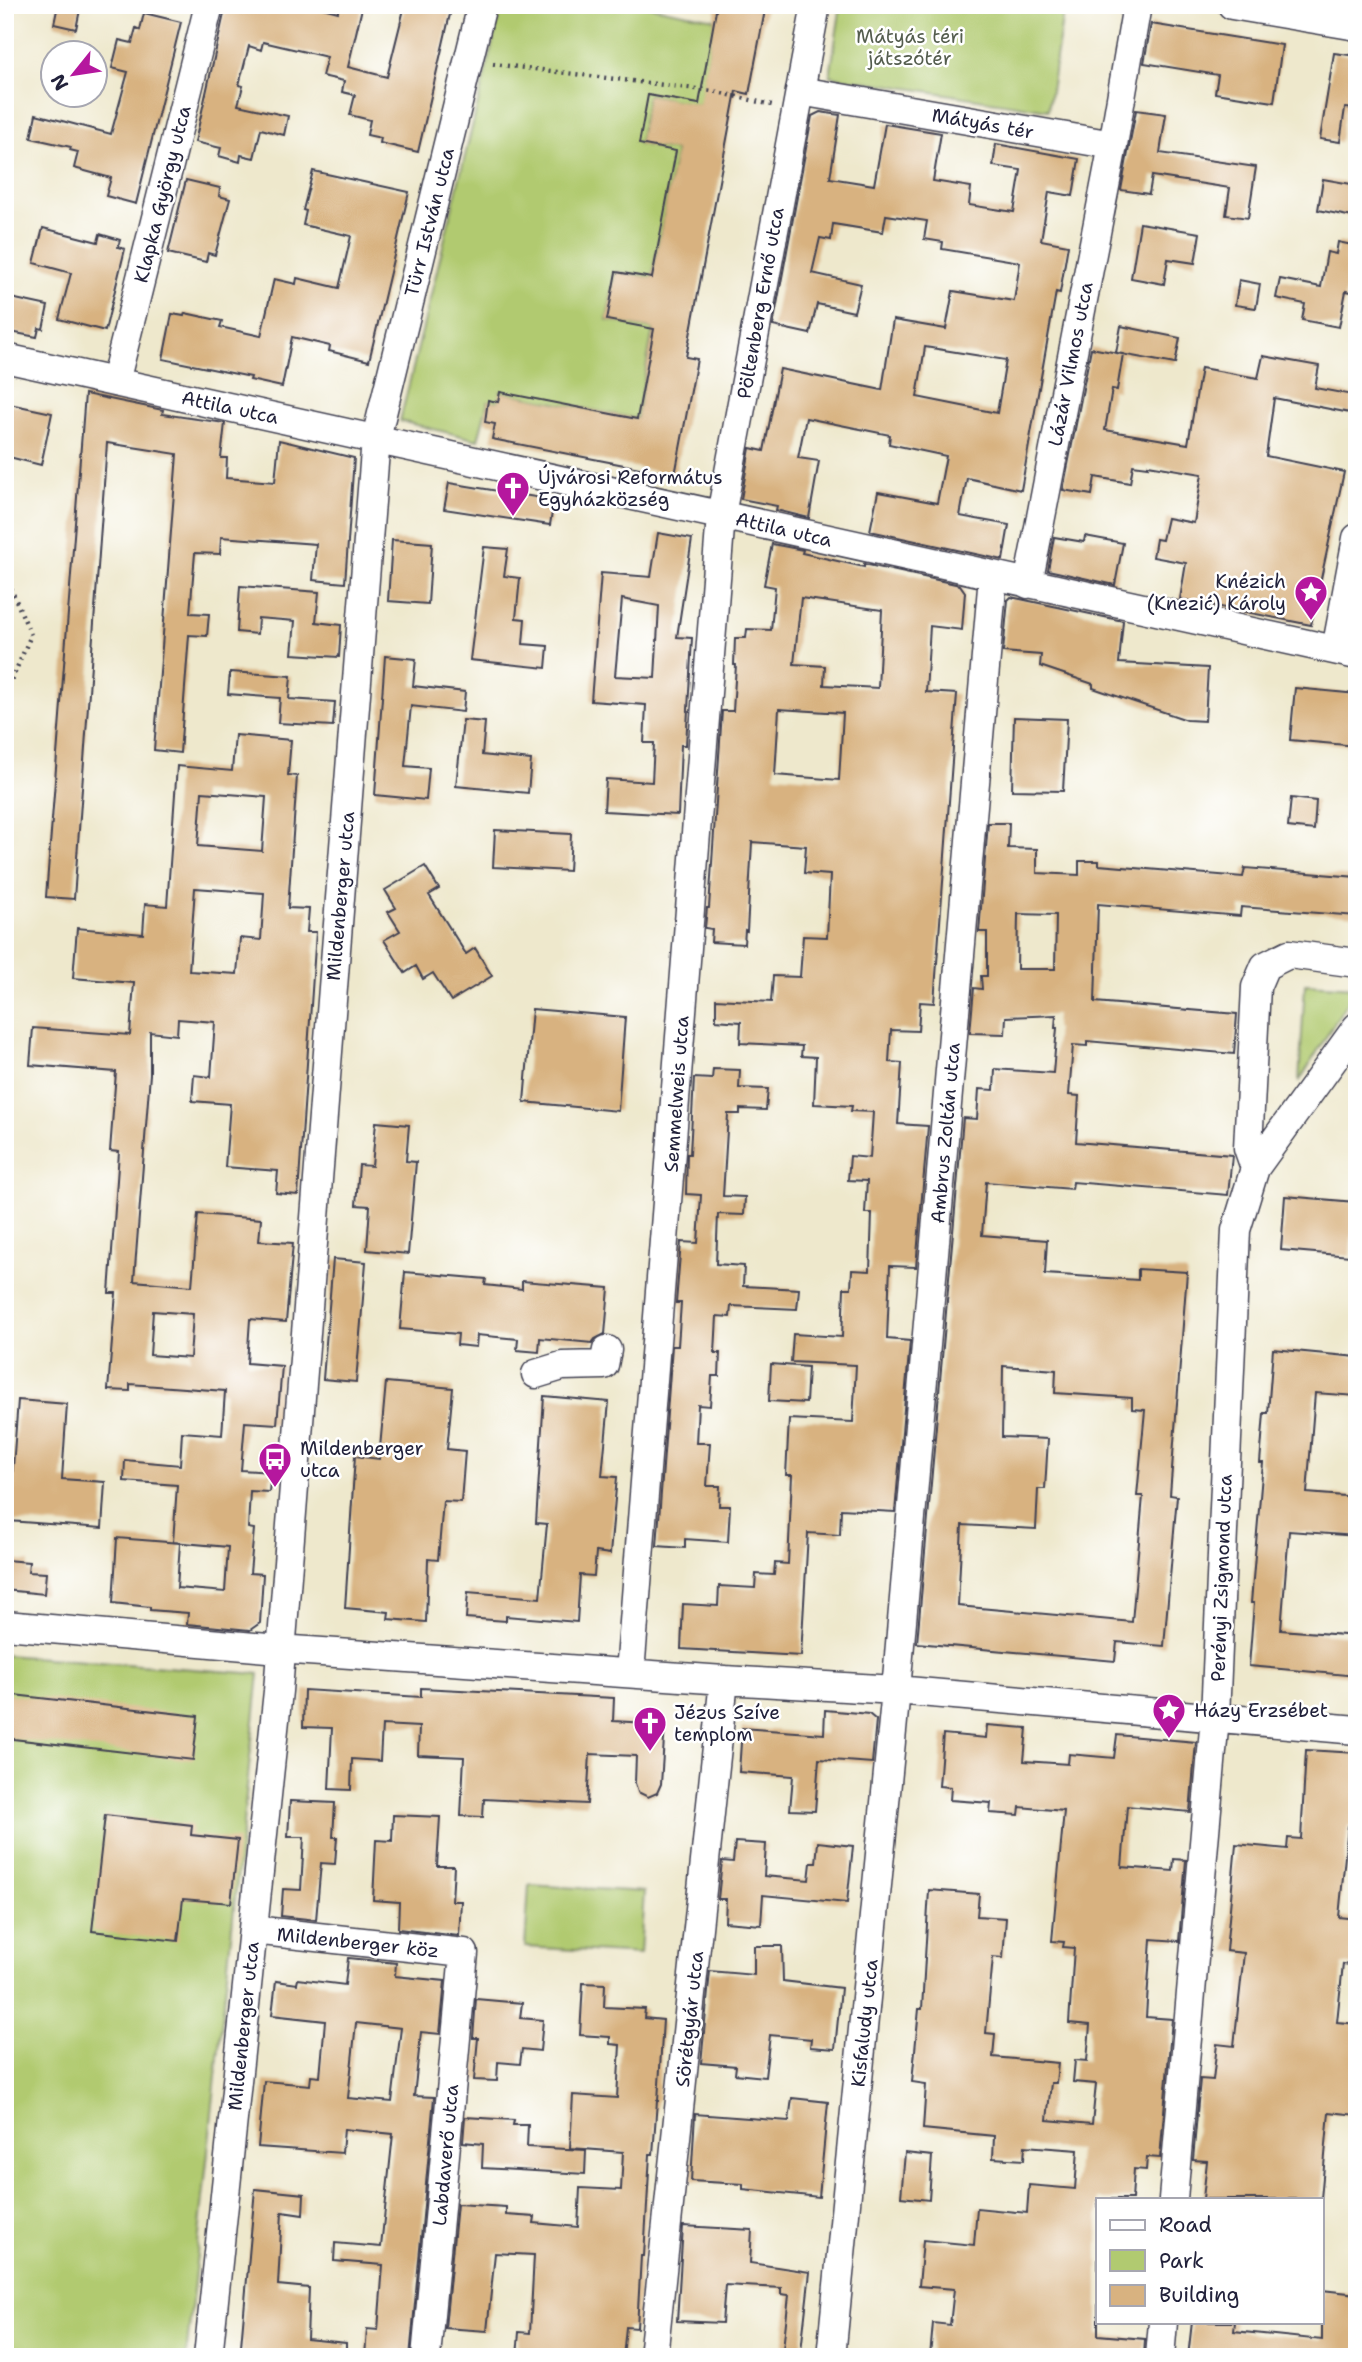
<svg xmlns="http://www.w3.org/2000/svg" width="1362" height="2362" font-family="'Shantell Sans',sans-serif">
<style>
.green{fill:#b1ca70;stroke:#6a7656;stroke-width:2}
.building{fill:#d8b280;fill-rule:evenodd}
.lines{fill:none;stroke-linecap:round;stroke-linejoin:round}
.minor-casing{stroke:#414051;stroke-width:31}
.path{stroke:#414051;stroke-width:4.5;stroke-dasharray:2 5;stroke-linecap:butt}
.minor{stroke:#fff;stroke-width:28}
.labels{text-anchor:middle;stroke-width:5;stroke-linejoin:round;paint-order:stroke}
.park-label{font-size:19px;fill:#545d4e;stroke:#fff}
.street-label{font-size:19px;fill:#22223b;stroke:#fff}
.poi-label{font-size:19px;fill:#22223b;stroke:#fff;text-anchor:start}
</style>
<rect width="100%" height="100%" fill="#fff"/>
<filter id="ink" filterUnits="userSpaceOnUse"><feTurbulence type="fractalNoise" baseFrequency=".0143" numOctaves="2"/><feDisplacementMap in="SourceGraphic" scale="14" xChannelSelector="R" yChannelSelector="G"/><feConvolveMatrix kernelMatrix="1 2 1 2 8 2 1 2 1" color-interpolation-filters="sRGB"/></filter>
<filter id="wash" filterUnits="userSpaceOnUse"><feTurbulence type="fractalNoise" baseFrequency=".00686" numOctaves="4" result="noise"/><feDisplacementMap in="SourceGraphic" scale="28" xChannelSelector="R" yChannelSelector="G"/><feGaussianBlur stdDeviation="1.57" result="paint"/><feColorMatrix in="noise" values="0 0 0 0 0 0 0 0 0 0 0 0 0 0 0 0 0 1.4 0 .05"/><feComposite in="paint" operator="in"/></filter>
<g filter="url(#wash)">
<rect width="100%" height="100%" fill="#eee8cc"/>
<path class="green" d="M502 5H642L715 19 700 105 648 95 639 144 676 151 652 278 616 272 607 320 653 329 637 419 500 392 498 402 488 401 478 440 400 421Z
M841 5H1011L1063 13 1048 110 830 76Z
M1305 984 1356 987 1299 1082Z
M5 1655 259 1674 186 2357H5Z
M529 1885 644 1892 640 1954 525 1947Z"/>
<g id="blocks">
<path class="building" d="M58 5H81L76 29 54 24Z
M226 5H311L338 12 339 5 362 8 348 67 387 77 405 5H431L451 10 418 152 380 143 381 138 367 135 370 120 350 115 355 95 342 92 344 81 322 76 327 57 263 42 261 50 249 46 239 85 243 86 238 105 288 116 284 135 261 129 254 158 241 155 240 162 219 156 221 148 195 142Z
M717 5H766L749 94 736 91 686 357 697 359 675 475 492 439 495 424 485 422 488 400 498 402 500 392 637 419 654 329 607 320 616 272 652 278 676 151 639 144 648 95 699 104Z
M144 13 181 22 136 204 106 196 111 178 74 168 78 152 70 150 71 147 31 138 36 114 111 134 128 72 112 68 119 40 132 43 136 28 140 30Z
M1151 24 1282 45 1274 102 1215 93 1218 75 1144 63Z
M1334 53 1357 56V109L1345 108 1340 142 1320 139Z
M1136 110 1166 114 1160 153 1256 167 1248 218 1226 215 1230 188 1152 176 1149 194 1121 190Z
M820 112 840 115 830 178 874 185 885 124 941 133 933 181 971 187 969 205 1014 212 1021 170 993 166 996 144 1079 159 1073 196 1049 192 1041 240 1068 245 1060 293 1056 292 1021 490 967 478 960 516 1009 525 1003 560 870 531 878 492 937 503 946 456 889 444 890 435 806 418 798 458 819 461 809 518 776 510 777 506 741 499 750 448 764 451 780 369 882 390 893 320 946 329 953 291 1014 301 1020 262 942 249 943 242 924 239 927 221 886 215 883 232 833 224 831 240 820 238 812 273 861 284 854 312 817 304 810 334 773 326 812 116ZM925 347 1006 360 997 413 917 397Z
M313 171 409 192 369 361 329 351 330 346 292 337 282 387 250 380 251 377 163 359 172 314 184 316 185 313 222 321 220 327 261 336 274 279 296 284 297 278 339 288 351 236 303 225 306 211 303 210Z
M1323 179 1357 185 1353 217 1318 210Z
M186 180 220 188 219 196 230 199 215 255 208 253 206 262 168 253Z
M1140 223 1200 233 1195 263 1168 259 1164 284 1131 278Z
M43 228 98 242 100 234 120 240 118 247 125 249 105 331 59 319 71 273 34 263Z
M1338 242 1357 246V293L1346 291 1339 327 1302 320 1305 304 1276 298 1280 279 1321 287 1327 252 1336 254Z
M1239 280 1260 284 1256 308 1235 305Z
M11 298 48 306 43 329 39 328 37 337 5 331Z
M1121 326 1180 338 1175 364 1116 353Z
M1091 348 1123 354 1117 390 1112 389 1105 430 1188 444 1201 368 1258 378 1263 356 1319 366 1315 388 1353 395 1350 413 1274 398 1266 456 1344 472 1311 625 1180 599 1186 563 1153 557 1156 539 1162 540 1167 518 1194 523 1202 474 1148 465V467L1133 465 1130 483 1095 477 1092 495 1063 490Z
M85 394 163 410 162 414 225 423 221 458H227L226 478 275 482 279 440 354 458 345 583 313 580 316 544 221 537 220 554 195 553 190 613 209 614 207 636 189 635 180 753 154 750 177 454 107 443 74 899 46 897Z
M5 403 52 413 41 465 5 456Z
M449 483 554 500 550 525 444 509Z
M658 533 692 539 677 637 692 638 686 745H681L678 815 604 811 606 779 652 782 654 743H644L646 705 591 701 601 573 651 577ZM622 599 659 606 655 678 615 676Z
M1085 536 1123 543 1115 585 1048 570 1054 537 1084 542Z
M392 540 432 543 428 604 388 601Z
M772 544 803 550 802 553 864 567V564L960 585 965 592 962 630 930 626 926 692 957 694 934 1003 920 1002 918 1031 891 1030 889 1062 902 1063 898 1124 928 1126 916 1267 890 1266 887 1339 910 1341 895 1512 841 1509 840 1535 808 1533 801 1656 681 1649 683 1604 718 1606 719 1586 755 1588 756 1574 774 1575 775 1563 788 1564 792 1475H786L789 1419 853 1422 856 1365 791 1362 793 1334 842 1337 844 1288H851L852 1270 870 1271 872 1213H865L867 1181 848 1180 850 1156 870 1158 873 1112 851 1111 852 1106 814 1104 816 1057 801 1056 802 1046 740 1043 741 1022 716 1020V999L771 1002 773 976 800 977 803 936 827 937 830 875 804 873 806 846 752 842 747 931 745 930 744 944 711 942 712 929 705 928 707 908H709L722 711H733L736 665H734L735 638H746L747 629 771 630 775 587 764 585ZM801 598 882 610 878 688 824 685 825 666 794 664ZM779 709 843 713 839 780 775 775Z
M484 547 508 549 504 576 520 578 516 618 525 619 523 644 548 646 546 668 470 660Z
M240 586 319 592 316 622 341 625 339 657 292 654 295 621 258 618 257 634 237 632Z
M1011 597 1123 621 1119 663 1208 668 1205 721 1187 720 1093 688V684L1040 666 1041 655 1003 652 1008 600Z
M385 656 416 659 413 686 465 692 463 712 411 706 405 766 429 768 426 800 375 795Z
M230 672 291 676 289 699 335 702 333 726 278 723 280 698 228 694Z
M1295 688 1357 694V746L1290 740Z
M1014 717 1067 719 1063 791 1012 790Z
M463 720 485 722 482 755 531 760 528 793 456 786Z
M235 735 291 740 288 775 297 776 288 908 309 909 307 932H316L298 1195 276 1193 278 1171 225 1167 230 1104 192 1101 194 1075 211 1077 215 1022 178 1019 177 1035 150 1032V1074L134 1281 192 1286 198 1214 261 1219 259 1241 293 1243 286 1322 250 1319 247 1363 282 1366 277 1424 245 1422 241 1470 271 1472 269 1492 250 1491 248 1528 254 1529 250 1573 263 1574 260 1623 250 1630 187 1624 188 1613 150 1610V1607L113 1603 117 1538 180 1543 177 1588 225 1592 228 1547 173 1542 177 1485 124 1481 125 1460 180 1465 182 1432 222 1435 225 1391 130 1384V1391L108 1390 116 1293H109L119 1152 110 1151 116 1072 30 1065 33 1028 130 1035 134 983 73 978 77 928 143 934 145 904 167 906 177 766 232 771ZM202 792 266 797 262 851 198 846ZM195 888 264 893 261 940 240 938 237 974 189 971ZM153 1311 193 1314 190 1358 150 1355Z
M1291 798 1316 801 1314 830 1288 827Z
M988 823H1009L1008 848 1037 849V873L1079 875V861H1099V865L1243 877 1245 868 1357 877V916L1241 907 1240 916 1098 904 1095 1002 1237 1014 1234 1054 1087 1041V1046L1073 1045 1069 1095 1079 1096 1076 1142 1232 1155 1228 1195 1073 1182 1072 1189 986 1182 982 1235 1047 1240 1045 1274 1138 1280V1269L1187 1272 1170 1495 1177 1496 1164 1646 1117 1642 1115 1661 917 1643 963 1118 977 1119 979 1089 994 1090 995 1069 1053 1073 1057 1028H1055L1056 1015 1006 1017 1005 1034 970 1033 974 988 982 989 981 976H987V932H979ZM1018 914 1056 915 1055 969H1017ZM1003 1366 1056 1370 1055 1393 1132 1398V1409L1145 1410 1137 1496H1143L1132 1622 958 1606 962 1525 1036 1529 1038 1489H1045L1048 1439 1002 1437Z
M495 830 571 834 569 871 493 867Z
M425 866 439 889 429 895 466 954 475 948 492 976 451 1001 433 973 423 979 416 966 405 973 384 940 400 931 388 912 396 908 385 890Z
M532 1009 625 1017 618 1111 524 1102Z
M713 1069 740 1070 739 1088 768 1089 766 1110 740 1109V1114H728L723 1196 745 1197 744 1215 718 1214 716 1264 744 1266 743 1286 799 1289 797 1309 731 1306 730 1317 717 1316 715 1353H720L719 1376H712L710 1406 698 1405 696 1443H710L707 1486H720L719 1506H730L728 1542 685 1539V1548L657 1546 672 1346H678L681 1303H676L681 1242 698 1243 701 1195 686 1194 687 1154H690L694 1078 712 1079Z
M376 1122 409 1125 406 1161 416 1162 408 1254 367 1250 370 1206 356 1205 359 1165 372 1166Z
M1285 1196 1355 1202 1350 1256 1281 1250Z
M333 1259 366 1262 356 1382 323 1379Z
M405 1272 486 1279 485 1285 522 1289V1281L609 1288 605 1334 595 1339 592 1343 540 1338 539 1352 517 1350 518 1339 477 1335 476 1347 457 1345 458 1334 400 1329Z
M1273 1349 1357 1357V1396L1315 1393 1307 1493 1357 1497V1536L1289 1531 1281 1630 1357 1636V1676L1249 1666 1254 1603H1251L1255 1555 1263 1463H1260L1264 1413H1268Z
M771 1364 808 1367 806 1403 769 1401Z
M386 1382 453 1388 447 1449 465 1451 461 1502 443 1501 438 1560 428 1559 426 1622 388 1619 389 1612 345 1608 355 1456 379 1459Z
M544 1396 609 1402 602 1476 617 1477 610 1554 596 1552 594 1576 580 1575 577 1622 506 1616V1621L466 1618 468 1592 540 1598 547 1524 536 1523Z
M18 1400 67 1404 62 1479 105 1482 102 1528 9 1521Z
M5 1560 29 1562 28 1572 46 1573 44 1594 5 1590Z
M421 1688 614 1698 613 1721 665 1724 661 1784 657 1793 648 1797 638 1792 635 1783 636 1756 590 1754 587 1804 484 1799 483 1817 461 1816 464 1757 418 1755 419 1727 382 1725 380 1761 352 1759 351 1790 329 1789 332 1728 303 1727 304 1690 421 1697Z
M5 1694 198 1716 193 1760 5 1738Z
M825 1710 869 1714 876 1720 872 1763 819 1759 815 1811 790 1810 793 1776 739 1772 742 1728 824 1734Z
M987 1725 1027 1728 1024 1761 1068 1764 1069 1754 1114 1758 1117 1735 1196 1742 1190 1812 1127 1806 1122 1867 1173 1871 1174 1859 1186 1860 1179 1941 1151 1939 1146 2017 1172 2019 1160 2158 1147 2157 1146 2170 1134 2169 1132 2199H1098V2335L1145 2339 1144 2357H930L933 2323 950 2325 954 2289 919 2286 923 2240 974 2245 977 2208 1027 2213 1029 2185 1075 2189 1078 2150 1025 2146 1024 2160 993 2158 994 2136 923 2129 926 2084 912 2082 919 2009H922L929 1890 979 1894 977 1916 1006 1918 1003 1958 993 1957 986 2033 995 2034 993 2057 1058 2063 1056 2083H1051L1047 2120 1092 2124 1096 2084 1073 2082 1075 2060 1087 2061 1090 2025 1069 2023 1074 1948 1063 1947 1064 1942 1052 1941 1064 1811 1020 1807 1019 1815 990 1813 991 1803 950 1800 951 1787 939 1786 943 1734 986 1738Z
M1306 1750 1357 1753V1826H1348L1339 1917 1357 1919V1966L1343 1964 1337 2022 1357 2024V2115L1329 2112 1321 2199H1203L1207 2161 1193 2160 1200 2079 1213 2080 1217 2044 1234 2046 1244 1953 1226 1951 1236 1844 1287 1849 1288 1838 1301 1839Z
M290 1801 335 1803 333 1837H337L335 1864 321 1863 316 1920 281 1916 283 1889 301 1890 304 1837H288Z
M105 1815 192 1825 191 1835 238 1840 231 1903 183 1899 178 1941 92 1931Z
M393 1815 440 1817 437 1866H454L452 1901H461L459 1936 398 1929 399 1902 373 1900 376 1840 392 1841Z
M735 1842 766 1844 764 1876 809 1880 811 1863H816L818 1842 853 1846 847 1903 763 1895 761 1925 725 1922 726 1899H718L722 1861 733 1862Z
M754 1946H782L783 1981 841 1988 835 2049 810 2047 811 2039 770 2035 765 2077 735 2074 736 2066 701 2063 710 1971 754 1975Z
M348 1958 396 1963 395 1976 445 1981 440 2034 421 2032 414 2096 434 2097 410 2357H365L367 2329 378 2330 383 2265 334 2261 335 2243 381 2247 393 2134 344 2129 342 2153 258 2147 264 2081 310 2085 311 2076 320 2077 325 2021 272 2015 276 1981 297 1984 298 1979 345 1985ZM356 2023 401 2028 392 2102 348 2098Z
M583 1983 605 1984 604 2007 645 2009 644 2018 663 2020 658 2101H657L653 2154H650L644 2256H641L637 2328 626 2327 623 2357H517L519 2332 530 2333 534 2255 495 2253 487 2331 445 2328 457 2204 506 2207V2215L535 2217 534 2223 578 2227 580 2188 621 2190 623 2152 570 2148 573 2095 617 2098 620 2045 610 2044V2037L580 2035Z
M476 1999 522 2003 520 2018 543 2020 540 2051 522 2049 520 2064 498 2062 497 2081 474 2080 478 2038H473Z
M792 2098 828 2102 819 2197 743 2189V2184L691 2181 695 2114 789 2121Z
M465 2117 514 2120 513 2125H528L527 2147 586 2150 585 2174 482 2168 483 2144 463 2142Z
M905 2153 932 2156 929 2200 901 2197Z
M255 2189 304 2194 303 2215 282 2212 278 2285 309 2288 307 2339 346 2343V2357H240Z
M683 2226 752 2230 750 2263 810 2272 801 2351 783 2349 789 2295 781 2294V2288L725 2285 722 2323 677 2321Z
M1322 2290 1357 2294V2357H1188L1192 2322H1235L1234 2331 1322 2340Z"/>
</g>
</g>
<g filter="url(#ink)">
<use href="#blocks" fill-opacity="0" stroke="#414051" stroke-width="2"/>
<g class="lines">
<defs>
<path id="minor" d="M1232 5 1357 26
M800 91 1113 145
M5 358 1357 655
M115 382 209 5
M1028 584 1113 145 1137 5
M1336 650 1357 538
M1255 1168 1248 1148 1256 987 1265 966 1289 954 1357 963
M536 1374 562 1366 604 1365 607 1350
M5 1625 279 1649 724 1680 896 1690 1357 1730
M630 1673 721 515 816 5
M253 1930 464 1953 426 2357
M1173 2199 1215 1717 1236 1230 1255 1168 1357 1027
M208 2357 278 1691 376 438 482 5
M653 2357 724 1680
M831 2357 896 1690 993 576
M1160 2357 1163 2322"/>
</defs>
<use href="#minor" class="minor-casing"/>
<path class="path" d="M493 64 713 91 772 105
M5 575 31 635 10 684 5 686"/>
<use href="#minor" class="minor"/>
</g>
</g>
<defs>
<symbol id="church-pin" viewBox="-11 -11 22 30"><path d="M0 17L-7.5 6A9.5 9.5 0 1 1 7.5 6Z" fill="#b5179e" stroke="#fff"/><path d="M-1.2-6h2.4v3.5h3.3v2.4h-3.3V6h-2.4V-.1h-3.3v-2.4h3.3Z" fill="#fff"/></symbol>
<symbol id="sight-pin" viewBox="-11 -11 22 30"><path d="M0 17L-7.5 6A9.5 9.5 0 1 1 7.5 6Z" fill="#b5179e" stroke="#fff"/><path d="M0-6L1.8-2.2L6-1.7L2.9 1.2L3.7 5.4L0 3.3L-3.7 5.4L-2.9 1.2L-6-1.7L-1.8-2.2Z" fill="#fff"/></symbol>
<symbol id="bus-pin" viewBox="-11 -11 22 30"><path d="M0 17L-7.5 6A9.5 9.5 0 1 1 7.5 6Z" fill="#b5179e" stroke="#fff"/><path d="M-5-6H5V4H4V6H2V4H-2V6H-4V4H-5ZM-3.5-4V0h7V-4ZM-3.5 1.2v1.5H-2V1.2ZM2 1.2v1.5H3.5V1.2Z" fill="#fff"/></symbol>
</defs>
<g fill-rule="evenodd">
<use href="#church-pin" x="494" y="469" width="38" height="52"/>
<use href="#sight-pin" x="1292" y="573" width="38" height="52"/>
<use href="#bus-pin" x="256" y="1440" width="38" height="52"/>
<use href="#sight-pin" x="1150" y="1691" width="38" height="52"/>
<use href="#church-pin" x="631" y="1704" width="38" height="52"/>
</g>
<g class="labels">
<g class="park-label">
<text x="910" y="43">Mátyás téri<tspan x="910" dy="22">játszótér</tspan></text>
</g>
<g class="street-label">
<text transform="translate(983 123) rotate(10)" y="7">Mátyás tér</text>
<text transform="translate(162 194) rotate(-76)" y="7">Klapka György utca</text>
<text transform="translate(429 222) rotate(-76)" y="7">Türr István utca</text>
<text transform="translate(760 303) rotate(-80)" y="7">Pöltenberg Ernő utca</text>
<text transform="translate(1070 364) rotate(-79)" y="7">Lázár Vilmos utca</text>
<text transform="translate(230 407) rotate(12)" y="7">Attila utca</text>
<text transform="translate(784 529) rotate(13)" y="7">Attila utca</text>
<text transform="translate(340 896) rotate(-85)" y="7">Mildenberger utca</text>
<text transform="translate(676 1094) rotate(-86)" y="7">Semmelweis utca</text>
<text transform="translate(945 1133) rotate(-85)" y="7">Ambrus Zoltán utca</text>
<text transform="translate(1221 1578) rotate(-88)" y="7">Perényi Zsigmond utca</text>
<text transform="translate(358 1942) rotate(6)" y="7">Mildenberger köz</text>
<text transform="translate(689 2019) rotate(-84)" y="7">Sörétgyár utca</text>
<text transform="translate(864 2023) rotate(-84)" y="7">Kisfaludy utca</text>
<text transform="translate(243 2026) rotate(-84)" y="7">Mildenberger utca</text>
<text transform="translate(445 2155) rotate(-85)" y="7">Labdaverő utca</text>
</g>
<g class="poi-label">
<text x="538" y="484">Újvárosi Református<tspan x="538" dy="22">Egyházközség</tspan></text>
<text x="1286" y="588" text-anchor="end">Knézich<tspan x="1286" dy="22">(Knezić) Károly</tspan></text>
<text x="300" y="1455">Mildenberger<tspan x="300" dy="22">utca</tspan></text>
<text x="1194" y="1717">Házy Erzsébet</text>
<text x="674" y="1719">Jézus Szíve<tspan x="674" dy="22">templom</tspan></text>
</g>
</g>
<rect width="1362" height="2362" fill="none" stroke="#fff" stroke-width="28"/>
<rect x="1096" y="2198" width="228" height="126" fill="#ffffff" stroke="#a7a7b1" stroke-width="2"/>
<rect x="1110" y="2220" width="35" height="10" fill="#ffffff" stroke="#a7a7b1" stroke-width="2"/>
<text x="1159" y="2232" font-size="21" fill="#22223b">Road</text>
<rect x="1110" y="2250" width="35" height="21" fill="#b1ca70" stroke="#a7a7b1" stroke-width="2"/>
<text x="1159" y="2268" font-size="21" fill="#22223b">Park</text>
<rect x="1110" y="2285" width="35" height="21" fill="#d8b280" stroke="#a7a7b1" stroke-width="2"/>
<text x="1159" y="2302" font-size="21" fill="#22223b">Building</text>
<g transform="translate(74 74) rotate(240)"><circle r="33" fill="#ffffff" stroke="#a7a7b1" stroke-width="2"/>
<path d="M0-5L12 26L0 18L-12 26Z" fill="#b5179e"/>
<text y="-10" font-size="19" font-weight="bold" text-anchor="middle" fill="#22223b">N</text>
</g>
</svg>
